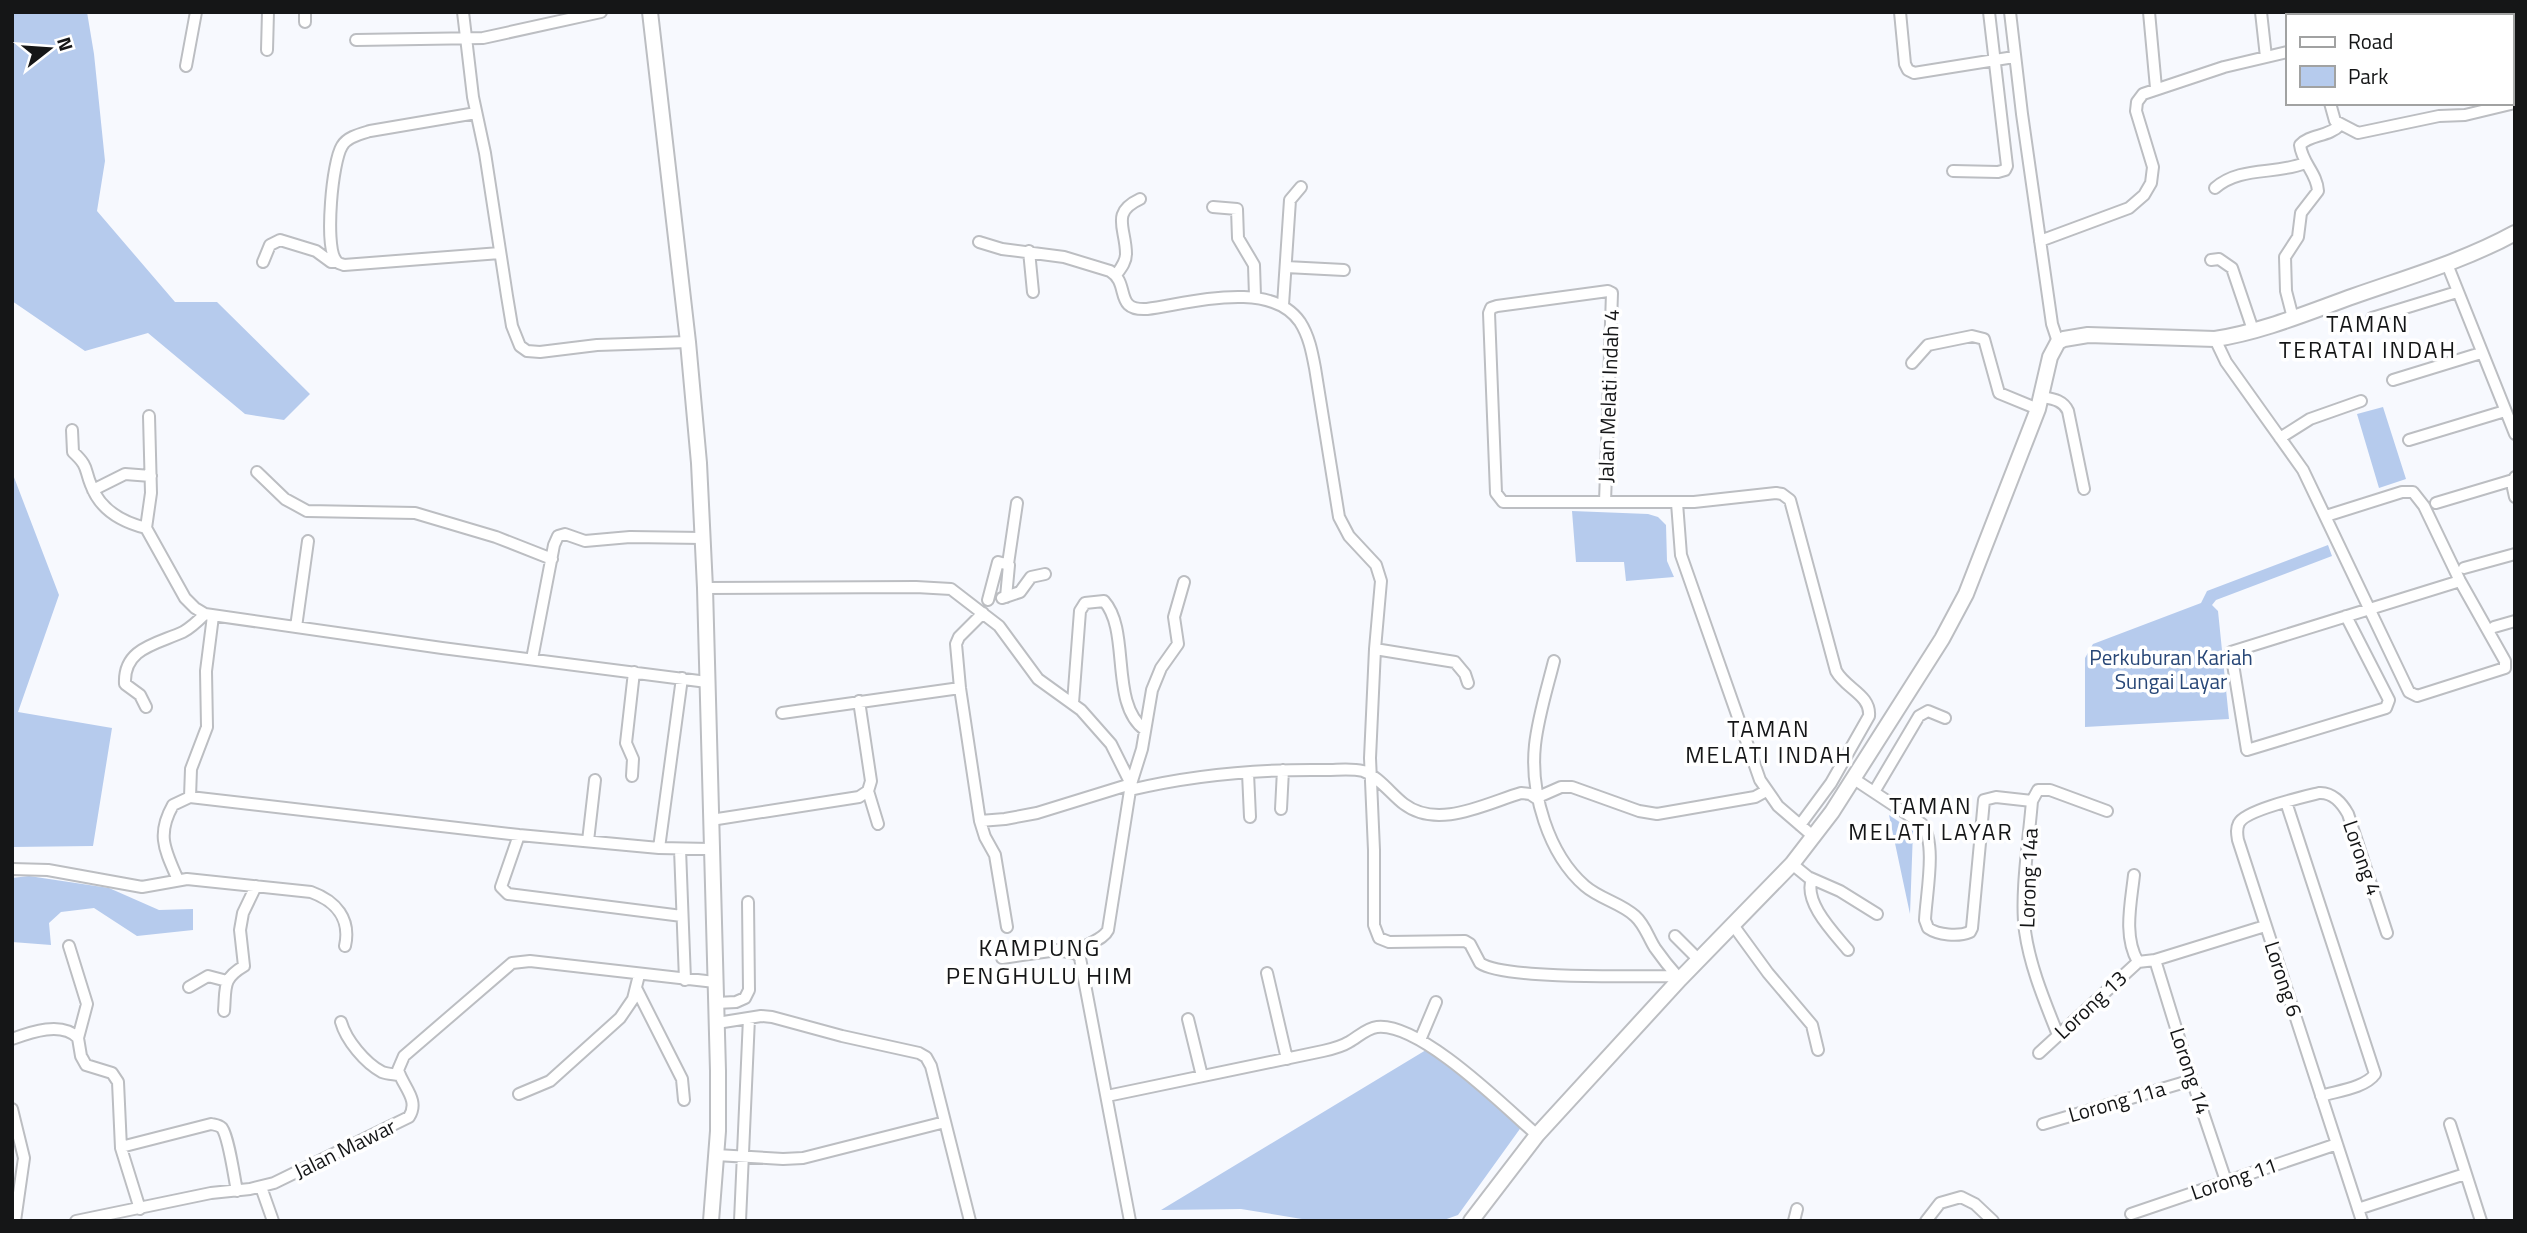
<svg xmlns="http://www.w3.org/2000/svg" width="2527" height="1233" font-family="'Titillium Web',sans-serif">
<style>
.green{fill:#b6cbed}
.lines{fill:none;stroke-linecap:round;stroke-linejoin:round}
.street-casing{stroke:#bcbec2;stroke-width:14}
.secondary-casing{stroke:#bcbec2;stroke-width:18}
.street{stroke:#fff;stroke-width:10}
.secondary{stroke:#fff;stroke-width:14}
.labels{text-anchor:middle;stroke-width:7;stroke-linejoin:round;paint-order:stroke}
.street-label{font-size:21px;fill:#151617;stroke:#fff}
.park-label{font-size:21px;fill:#284777;stroke:#fff}
.neighbourhood-label{font-size:23px;letter-spacing:2px;fill:#151617;stroke:#fff}
.quarter-label{font-size:24px;letter-spacing:2px;fill:#151617;stroke:#fff}
</style>
<rect width="100%" height="100%" fill="#f7f9fe"/>
<path class="green" d="M12 12H87L94 54 105 161 97 211 175 302H217L310 394 284 420 245 414 148 333 85 351 12 301Z
M2383 407 2406 479 2379 488 2357 414Z
M12 472 59 595 18 712 112 728 93 846 12 847Z
M1572 511 1648 514 1658 517 1666 525 1667 561 1674 577 1626 581 1624 562H1576Z
M2328 545 2332 556 2216 600 2212 605 2218 611 2229 719 2085 727V658L2093 644 2201 603 2207 591Z
M1889 815 1913 831 1910 914Z
M29 876 109 888 159 910 193 909V930L137 936 94 908 61 912 49 923 51 945 12 942V878Z
M1426 1050 1471 1081 1522 1126 1458 1215 1441 1221H1314L1241 1209 1161 1210Z"/>
<g class="lines">
<defs>
<path id="street" d="M305 12V22
M463 12 473 97 485 153 507 296 512 326 520 346 527 351 540 352 597 345 688 342
M1900 12 1905 64 1908 70 1914 73 2014 57
M2010 12 2022 114 2052 324 2058 342
M2149 12 2156 88
M2261 12 2266 57
M2353 12 2355 16
M2363 16 2366 12
M356 40 483 38 601 12
M267 50 268 12
M186 66 196 12
M2330 103 2335 121 2358 133 2439 116 2465 115 2515 103
M476 113 370 131C360 134 347 137 342 146 332 162 325 243 335 259 338 264 339 263 344 265L500 253
M1953 171 1998 172 2005 170 2007 166 1989 12
M2215 188C2240 166 2275 175 2305 163
M1213 207 1237 209 1238 238 1254 265 1255 296
M2040 241 2129 208 2144 195 2151 183 2153 167 2136 111 2137 102 2143 94 2224 67 2287 52
M979 242 1002 249 1064 257 1110 271C1131 284 1113 311 1147 309 1192 303 1270 279 1300 322 1309 336 1312 352 1315 368L1339 517 1349 536 1376 565 1381 581 1375 649 1370 758 1374 850V925L1379 938 1389 942 1465 941 1470 944 1480 963C1504 980 1640 976 1677 976
M1029 251 1033 292
M2211 260 2219 259 2232 268 2253 330
M263 262 270 245 280 240 316 251 331 262H337
M2447 264 2515 434
M1286 267 1344 270
M1116 275C1121 268 1126 262 1126 254 1126 228 1110 213 1140 199
M1283 305 1290 200 1301 187
M2293 318 2286 291 2285 257 2298 237 2301 213 2318 191C2317 173 2302 163 2300 145 2310 134 2329 137 2340 125
M2372 318 2457 292
M2215 339 2226 362 2303 470 2409 692 2417 696 2505 668V661L2460 581 2424 506 2413 492H2402L2326 516
M1912 363 1928 345 1972 336 1984 339 1999 393 2038 409
M2393 380 2481 353
M2042 397C2053 399 2063 400 2068 411L2084 489
M149 416 151 493 146 528 185 598 195 608 205 614 442 648 707 682
M72 430 73 452C89 467 84 468 91 485 100 510 122 522 146 528
M2280 438 2310 419 2361 401
M2409 440 2505 411
M257 472 285 499 307 511 415 513 496 537 552 559
M2515 477 2513 488 2515 497
M93 490 125 474 151 476
M1605 502 1612 293 1608 291 1497 306 1491 308 1489 313 1496 493 1503 502H1694L1776 493 1782 494 1790 500 1836 671C1846 689 1871 695 1869 716L1831 783 1800 825
M1677 503 1681 555 1760 780 1778 806 1814 837
M2436 503 2513 480
M1008 564 1017 503
M2464 568 2515 554
M705 588 916 587 951 589 999 626 1038 679 1081 710 1111 744 1131 784
M1002 598 1020 592 1031 577 1045 574
M988 600 998 562 1009 565 1006 597
M983 613 959 637 956 644 960 688 980 821 1005 819 1037 813 1131 784
M2346 616 2389 700 2386 708 2247 750 2231 652 2460 581
M296 627 308 541
M2494 627 2515 621
M1375 649 1455 662 1465 674 1468 683
M532 659 554 545 558 536 565 534 585 541 630 537 703 538
M1554 661C1547 689 1538 717 1535 745 1530 792 1548 854 1585 886 1600 899 1621 903 1635 916 1645 925 1648 937 1655 948 1662 958 1670 968 1678 977
M859 701 871 781 868 791 878 824
M1073 703 1080 611 1085 603 1104 601C1131 631 1109 704 1145 730
M146 707 140 695 125 684C123 648 157 644 183 632 192 627 198 621 205 614
M782 713 960 688
M1248 773 1250 817
M632 776 633 759 626 743 634 672
M1854 779 1922 824C1937 843 1926 895 1925 920L1928 928C1938 935 1958 937 1970 932L1972 928 1984 800 1996 797 2032 801
M1130 790C1193 775 1260 769 1326 770 1338 770 1351 768 1363 771 1378 776 1392 795 1404 804 1438 830 1487 803 1521 793L1530 794 1536 798
M1874 792 1919 716 1928 711 1945 718
M190 797 191 769 207 727 206 671 213 616
M1536 798 1561 787H1572L1639 811 1657 814 1755 797 1766 791
M2286 802 2375 1074C2365 1088 2337 1091 2321 1096
M1281 809 1283 770
M711 820 859 797 868 791
M980 821 985 837 995 855 1007 927
M519 835 501 887 508 894 682 916
M588 841 595 780
M659 848 682 678
M680 849 685 980
M1792 864 1808 877 1840 891 1877 914
M12 869 48 870 142 887 187 879 311 892C336 901 351 919 345 946
M2134 875C2131 903 2123 936 2138 962
M1812 879C1803 902 1834 933 1848 950
M178 880C165 850 156 835 173 805L190 797 519 835 659 848 711 849
M1733 925 1768 973 1812 1025 1818 1050
M1675 936 1699 960
M69 946 87 1004 78 1038
M1077 954C1086 941 1102 942 1108 930L1131 784 1142 749 1152 690 1161 668 1178 644 1174 617 1184 582
M1002 958 1057 950 1077 954 1080 958 1130 1221
M2155 960 2192 1080 2226 1181
M1267 973 1287 1059
M189 987 208 976 227 981
M636 988 682 1079 684 1100
M716 1003 736 1002 745 998 749 990 748 902
M224 1011C226 987 222 979 244 966L240 930 243 913 256 886
M1188 1019 1202 1076
M341 1022C346 1040 365 1063 382 1072 387 1074 393 1074 399 1075
M717 1023 761 1016 772 1017 842 1036 919 1053 926 1057 931 1066 970 1221
M2058 1035C2045 1002 2030 967 2025 931 2020 895 2029 839 2032 801L2038 790H2050L2107 811
M12 1039C31 1032 62 1021 78 1038L81 1056 86 1065 112 1073 118 1082 121 1148 140 1209
M1420 1040 1436 1002
M2039 1053 2138 962 2155 960 2265 926
M519 1094 550 1081 620 1018 633 999 639 975
M1107 1096 1323 1051C1332 1049 1341 1047 1349 1042 1358 1037 1367 1028 1377 1027 1420 1022 1505 1107 1537 1135
M12 1109 24 1158 15 1221
M2043 1124 2192 1080
M2450 1124 2481 1221
M121 1147 211 1124C216 1125 219 1125 222 1128 229 1138 234 1177 237 1191
M716 1155 783 1159 803 1158 945 1122
M261 1187 273 1221
M2358 1209 2465 1174
M2131 1214 2337 1144
M76 1221 211 1193 250 1189 274 1183 409 1117C420 1100 403 1087 398 1070L404 1056 512 963 530 961 715 982
M740 1221 749 1018
M1794 1221 1797 1209
M1926 1221 1940 1203 1961 1197 1975 1204 1993 1221
M2362 1221 2238 840C2237 834 2236 829 2239 823 2246 810 2303 797 2319 793 2332 792 2342 803 2348 814L2387 933"/>
<path id="secondary" d="M650 12 688 342 699 463 705 588 718 1071V1131L711 1221
M1471 1221 1537 1135 1680 979 1792 864 1832 812 1942 639 1966 594 2038 409 2050 357 2058 342 2064 339 2088 335 2215 339C2262 332 2309 312 2354 296 2408 277 2464 261 2515 233"/>
</defs>
<use href="#street" class="street-casing"/>
<use href="#secondary" class="secondary-casing"/>
<use href="#street" class="street"/>
<use href="#secondary" class="secondary"/>
</g>
<g class="labels">
<g class="street-label">
<text transform="translate(1609 396) rotate(-88)" y="7">Jalan Melati Indah 4</text>
<text transform="translate(2362 858) rotate(71)" y="7">Lorong 4</text>
<text transform="translate(2029 878) rotate(-88)" y="7">Lorong 14a</text>
<text transform="translate(2283 979) rotate(72)" y="7">Lorong 6</text>
<text transform="translate(2091 1005) rotate(-43)" y="7">Lorong 13</text>
<text transform="translate(2190 1071) rotate(72)" y="7">Lorong 14</text>
<text transform="translate(2117 1102) rotate(-16)" y="7">Lorong 11a</text>
<text transform="translate(345 1149) rotate(-26)" y="7">Jalan Mawar</text>
<text transform="translate(2234 1179) rotate(-19)" y="7">Lorong 11</text>
</g>
<g class="park-label">
<text x="2171" y="665">Perkuburan Kariah<tspan x="2171" dy="24">Sungai Layar</tspan></text>
</g>
<g class="neighbourhood-label">
<text x="2368" y="332">TAMAN<tspan x="2368" dy="26">TERATAI INDAH</tspan></text>
<text x="1769" y="737">TAMAN<tspan x="1769" dy="26">MELATI INDAH</tspan></text>
<text x="1931" y="814">TAMAN<tspan x="1931" dy="26">MELATI LAYAR</tspan></text>
</g>
<g class="quarter-label">
<text x="1040" y="956">KAMPUNG<tspan x="1040" dy="28">PENGHULU HIM</tspan></text>
</g>
</g>
<rect width="2527" height="1233" fill="none" stroke="#151617" stroke-width="28"/>
<rect x="2286" y="14" width="228" height="91" fill="#ffffff" stroke="#a1a2a2" stroke-width="2"/>
<rect x="2300" y="37" width="35" height="10" fill="#ffffff" stroke="#a1a2a2" stroke-width="2"/>
<text x="2348" y="49" font-size="21" fill="#151617">Road</text>
<rect x="2300" y="66" width="35" height="21" fill="#b6cbed" stroke="#a1a2a2" stroke-width="2"/>
<text x="2348" y="84" font-size="21" fill="#151617">Park</text>
<g transform="translate(49 49) rotate(73)" stroke="#ffffff" stroke-width="5" paint-order="stroke">
<path d="M0-5L12 26L0 18L-12 26Z" fill="#151617"/>
<text y="-10" font-size="19" font-weight="bold" text-anchor="middle" fill="#151617">N</text>
</g>
</svg>
